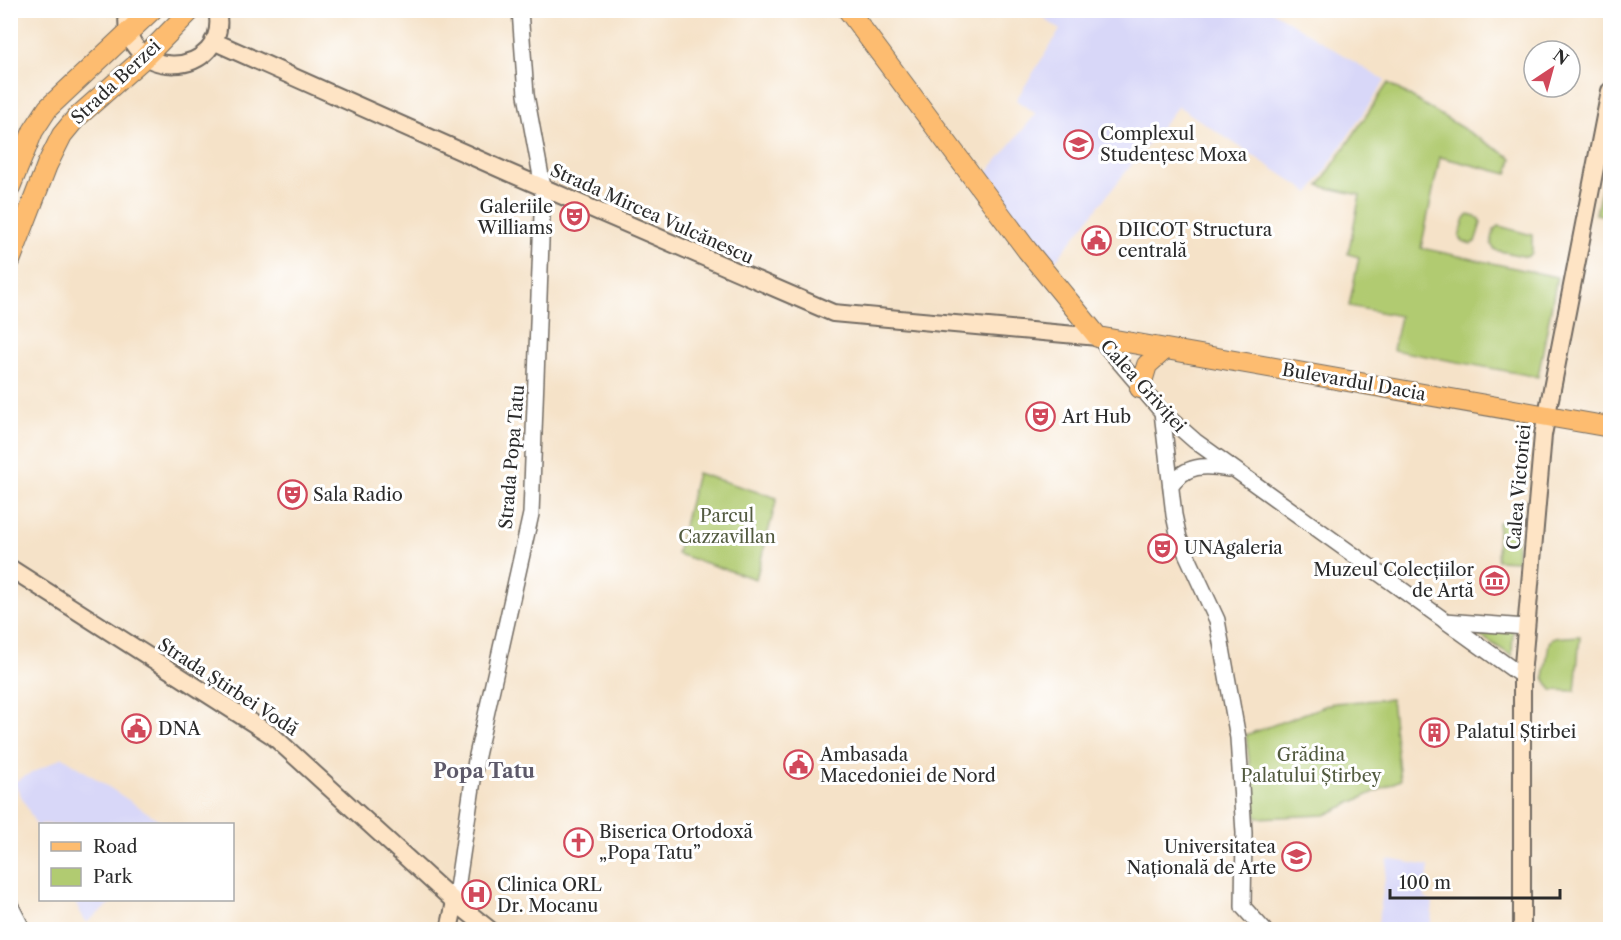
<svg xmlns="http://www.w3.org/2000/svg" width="1621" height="940" font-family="'Libre Caslon Text',serif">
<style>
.built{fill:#d8d7f8}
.green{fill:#b1cb71;stroke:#6e7b4e;stroke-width:1.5}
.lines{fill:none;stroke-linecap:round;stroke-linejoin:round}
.tertiary-casing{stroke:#726b62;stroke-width:18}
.secondary-casing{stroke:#726b62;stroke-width:20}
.primary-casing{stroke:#726b62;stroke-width:22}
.tertiary{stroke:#fff;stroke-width:15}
.secondary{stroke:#fee4c5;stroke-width:16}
.primary{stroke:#fdbc6f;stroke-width:20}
.labels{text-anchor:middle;stroke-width:6;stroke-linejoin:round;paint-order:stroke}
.street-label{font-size:18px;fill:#2b2b2b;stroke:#fff}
.poi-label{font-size:18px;fill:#2b2b2b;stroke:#fff;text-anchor:start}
.park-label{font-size:18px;fill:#535b40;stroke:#fff}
.neighbourhood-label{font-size:20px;font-weight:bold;fill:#5e5a6a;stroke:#fff}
</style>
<rect width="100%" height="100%" fill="#fff"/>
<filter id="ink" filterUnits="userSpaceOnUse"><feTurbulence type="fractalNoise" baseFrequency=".0167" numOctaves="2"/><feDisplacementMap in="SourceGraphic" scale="12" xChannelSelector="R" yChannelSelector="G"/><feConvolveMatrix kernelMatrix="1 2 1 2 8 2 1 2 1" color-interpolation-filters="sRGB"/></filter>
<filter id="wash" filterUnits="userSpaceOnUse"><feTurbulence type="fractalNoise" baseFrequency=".008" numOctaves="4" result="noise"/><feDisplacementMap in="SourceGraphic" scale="24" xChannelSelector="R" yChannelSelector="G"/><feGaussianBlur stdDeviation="1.35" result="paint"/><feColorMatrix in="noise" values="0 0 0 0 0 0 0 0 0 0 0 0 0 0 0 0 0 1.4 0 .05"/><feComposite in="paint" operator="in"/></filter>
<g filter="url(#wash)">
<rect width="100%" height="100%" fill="#f5e2c8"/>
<path class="built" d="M1051 10 1272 11 1385 81 1310 193 1178 106 1053 264 985 175 1036 114 1016 100 1060 30 1045 19Z
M63 757 165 824H40V833L14 782Z
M1388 859 1429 866 1425 898 1433 903 1430 929H1377Z
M74 900H115L86 923Z"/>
<path class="green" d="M1388 83 1512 158 1508 174 1440 157 1421 248 1557 277 1538 377 1393 350 1400 316 1349 306 1359 257 1348 254 1360 195 1319 186Z
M1610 151V217L1596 214Z
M1469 215 1479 218 1481 223 1475 242 1471 244 1462 241 1459 237 1465 218Z
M1499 226 1532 235V253L1527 257 1495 250 1491 244 1494 230Z
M697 473 777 498 756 579 677 554Z
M1498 522H1517V561L1497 560Z
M1465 626 1513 630 1512 656Z
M1580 636 1575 691 1552 690 1544 678 1549 643 1552 638Z
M1391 699 1400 780 1325 815 1256 818 1246 735 1333 703Z"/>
</g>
<g filter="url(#ink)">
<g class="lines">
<defs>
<path id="tertiary" d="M1098 337 1162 412 1195 441 1522 676
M1162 412 1174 515 1179 538 1217 620 1238 738 1244 833 1243 907 1264 930
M1171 486C1185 464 1205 465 1229 469
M1445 621 1526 627
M455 902 476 760 531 514 543 187 526 95 520 10
M10 905 23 930"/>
<path id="secondary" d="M128 10C117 85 232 80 217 10
M213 41 505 171 833 313 1098 337
M10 568 273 736 455 902 490 930
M449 930 455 902
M1522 930V676L1543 435 1610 91"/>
<path id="primary" d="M848 10 1027 250 1098 337 1610 427
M10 187 33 131 48 108 152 10
M10 261 47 165 62 135 76 118 145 57 191 10
M1140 388 1147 365 1165 349"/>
</defs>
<use href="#tertiary" class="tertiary-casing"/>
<use href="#secondary" class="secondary-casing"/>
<use href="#primary" class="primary-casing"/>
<use href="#tertiary" class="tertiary"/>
<use href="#secondary" class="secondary"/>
<use href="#primary" class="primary"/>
</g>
</g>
<defs>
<symbol id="university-ring" viewBox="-11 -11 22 22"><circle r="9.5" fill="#fff" stroke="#d1495b" stroke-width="1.5"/><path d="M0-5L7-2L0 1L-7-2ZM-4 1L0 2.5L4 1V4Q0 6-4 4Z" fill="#d1495b"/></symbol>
<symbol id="theatre-ring" viewBox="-11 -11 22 22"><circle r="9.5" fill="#fff" stroke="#d1495b" stroke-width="1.5"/><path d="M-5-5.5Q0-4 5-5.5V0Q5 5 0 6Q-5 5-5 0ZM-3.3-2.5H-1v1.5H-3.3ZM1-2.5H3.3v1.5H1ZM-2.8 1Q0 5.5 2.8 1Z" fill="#d1495b"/></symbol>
<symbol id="civic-ring" viewBox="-11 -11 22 22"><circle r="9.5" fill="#fff" stroke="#d1495b" stroke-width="1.5"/><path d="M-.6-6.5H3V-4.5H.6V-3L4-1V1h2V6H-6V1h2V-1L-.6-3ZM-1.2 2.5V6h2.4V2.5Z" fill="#d1495b"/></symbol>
<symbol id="museum-ring" viewBox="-11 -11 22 22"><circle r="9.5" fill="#fff" stroke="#d1495b" stroke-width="1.5"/><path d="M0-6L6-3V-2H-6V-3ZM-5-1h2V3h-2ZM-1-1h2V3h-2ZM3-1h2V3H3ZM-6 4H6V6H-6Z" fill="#d1495b"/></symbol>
<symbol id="building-ring" viewBox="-11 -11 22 22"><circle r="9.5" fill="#fff" stroke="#d1495b" stroke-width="1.5"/><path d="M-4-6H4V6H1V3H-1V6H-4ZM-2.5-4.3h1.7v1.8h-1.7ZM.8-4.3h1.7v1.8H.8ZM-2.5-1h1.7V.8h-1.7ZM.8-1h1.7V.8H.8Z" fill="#d1495b"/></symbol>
<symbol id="church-ring" viewBox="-11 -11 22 22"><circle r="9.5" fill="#fff" stroke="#d1495b" stroke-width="1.5"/><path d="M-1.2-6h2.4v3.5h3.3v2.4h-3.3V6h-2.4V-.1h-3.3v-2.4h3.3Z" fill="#d1495b"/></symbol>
<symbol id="hospital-ring" viewBox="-11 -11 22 22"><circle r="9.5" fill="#fff" stroke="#d1495b" stroke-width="1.5"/><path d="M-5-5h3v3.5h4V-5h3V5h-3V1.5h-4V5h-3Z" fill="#d1495b"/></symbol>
</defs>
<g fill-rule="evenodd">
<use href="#university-ring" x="1062" y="128" width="33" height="33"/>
<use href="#theatre-ring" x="558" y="200" width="33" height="33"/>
<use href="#civic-ring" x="1080" y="224" width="33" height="33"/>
<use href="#theatre-ring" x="1024" y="400" width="33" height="33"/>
<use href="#theatre-ring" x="276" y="478" width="33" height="33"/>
<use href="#theatre-ring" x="1146" y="532" width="33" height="33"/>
<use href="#museum-ring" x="1478" y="564" width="33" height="33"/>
<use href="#civic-ring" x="120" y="712" width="33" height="33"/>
<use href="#building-ring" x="1418" y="716" width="33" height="33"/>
<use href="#civic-ring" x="782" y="748" width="33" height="33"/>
<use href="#church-ring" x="562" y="826" width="33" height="33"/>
<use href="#university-ring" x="1280" y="840" width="33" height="33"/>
<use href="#hospital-ring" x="460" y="878" width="33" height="33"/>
</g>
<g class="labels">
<g class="street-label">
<text transform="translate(116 82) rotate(-43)" y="6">Strada Berzei</text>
<text transform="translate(652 214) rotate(24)" y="6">Strada Mircea Vulcănescu</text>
<text transform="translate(1354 382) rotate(10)" y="6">Bulevardul Dacia</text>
<text transform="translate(1143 386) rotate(48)" y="6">Calea Griviței</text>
<text transform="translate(512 457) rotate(-85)" y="6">Strada Popa Tatu</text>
<text transform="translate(1519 487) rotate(-85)" y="6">Calea Victoriei</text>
<text transform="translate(228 687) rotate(33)" y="6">Strada Știrbei Vodă</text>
</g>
<g class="poi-label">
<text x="1100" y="140">Complexul<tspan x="1100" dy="21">Studențesc Moxa</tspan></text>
<text x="553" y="213" text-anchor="end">Galeriile<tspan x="553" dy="21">Williams</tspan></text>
<text x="1118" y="236">DIICOT Structura<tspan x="1118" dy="21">centrală</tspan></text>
<text x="1062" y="423">Art Hub</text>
<text x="313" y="501">Sala Radio</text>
<text x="1184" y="554">UNAgaleria</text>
<text x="1474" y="576" text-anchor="end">Muzeul Colecțiilor<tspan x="1474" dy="21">de Artă</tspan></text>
<text x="158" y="735">DNA</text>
<text x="1456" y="738">Palatul Știrbei</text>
<text x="820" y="761">Ambasada<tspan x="820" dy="21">Macedoniei de Nord</tspan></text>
<text x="599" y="838">Biserica Ortodoxă<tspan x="599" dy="21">„Popa Tatu”</tspan></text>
<text x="1276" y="853" text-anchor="end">Universitatea<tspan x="1276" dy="21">Națională de Arte</tspan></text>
<text x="497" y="891">Clinica ORL<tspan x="497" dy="21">Dr. Mocanu</tspan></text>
</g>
<g class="park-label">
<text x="727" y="522">Parcul<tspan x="727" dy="21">Cazzavillan</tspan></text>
<text x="1311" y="761">Grădina<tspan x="1311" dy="21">Palatului Știrbey</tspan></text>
</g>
<g class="neighbourhood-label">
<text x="484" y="778">Popa Tatu</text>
</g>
</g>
<rect width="1621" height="940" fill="none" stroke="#fff" stroke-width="36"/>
<rect x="39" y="823" width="195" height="78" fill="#ffffff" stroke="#aaaaaa" stroke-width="1.5"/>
<rect x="51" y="842" width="30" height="9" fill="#fdbc6f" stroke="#aaaaaa" stroke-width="1.5"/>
<text x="93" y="853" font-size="18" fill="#2b2b2b">Road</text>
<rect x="51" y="868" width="30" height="18" fill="#b1cb71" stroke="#aaaaaa" stroke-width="1.5"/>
<text x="93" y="883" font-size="18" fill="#2b2b2b">Park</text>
<g transform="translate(1552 69) rotate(36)"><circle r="28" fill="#ffffff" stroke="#aaaaaa" stroke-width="1.5"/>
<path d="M0-4.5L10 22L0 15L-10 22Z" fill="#d1495b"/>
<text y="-9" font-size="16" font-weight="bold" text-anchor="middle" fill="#2b2b2b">N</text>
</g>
<path d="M1390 889v9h170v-9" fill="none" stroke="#2b2b2b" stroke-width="3"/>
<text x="1399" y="889" font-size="18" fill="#2b2b2b" stroke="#ffffff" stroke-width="4.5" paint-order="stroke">100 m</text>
</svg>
